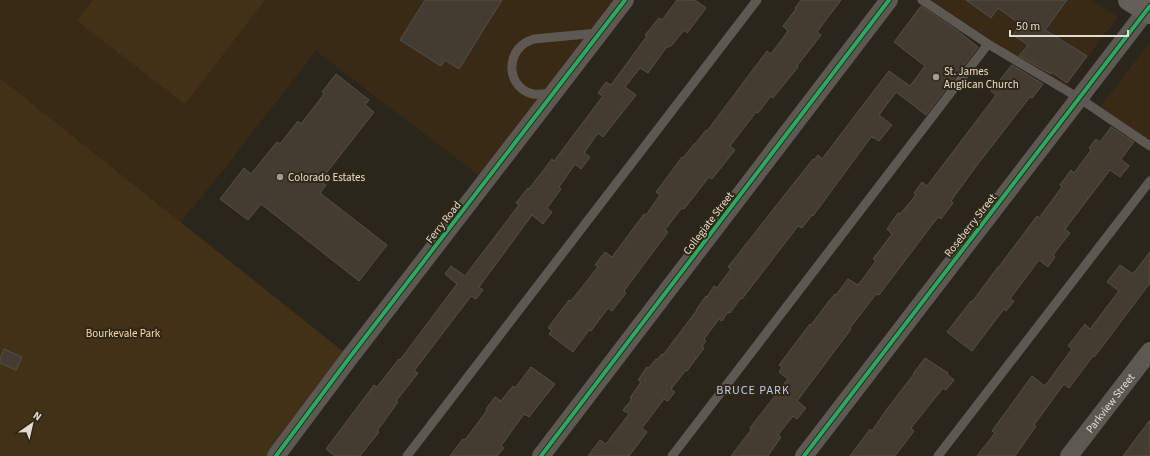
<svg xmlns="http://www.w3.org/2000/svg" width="1150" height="456" font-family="'Source Sans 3',sans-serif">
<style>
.built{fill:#382a15}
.green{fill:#413116}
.building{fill:#433d31;stroke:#544f47}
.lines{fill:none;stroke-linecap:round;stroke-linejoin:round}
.service{stroke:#5d5952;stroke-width:9}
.minor{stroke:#5d5952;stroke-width:18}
.trunk{stroke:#656057;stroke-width:22}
.cycleway-casing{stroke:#312716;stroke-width:6}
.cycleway{stroke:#26ab63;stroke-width:4}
.poi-dot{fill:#a39c92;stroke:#312716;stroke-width:1.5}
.labels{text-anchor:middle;stroke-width:4;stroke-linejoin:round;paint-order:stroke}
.poi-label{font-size:11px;fill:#e3dcd2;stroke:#312716;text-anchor:start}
.street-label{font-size:11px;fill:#e3dcd2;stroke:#312716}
.park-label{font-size:11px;fill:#fbdbab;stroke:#312716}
.neighbourhood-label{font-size:12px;letter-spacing:1px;fill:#b5ccf3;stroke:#312716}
</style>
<rect width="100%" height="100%" fill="#2b261c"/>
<path class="built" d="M0 0H625L486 181 316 51 224 169 181 222 0 78Z
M923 0H1091L1118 17 1064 88Z
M1150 42V145L1098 110Z"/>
<path class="green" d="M93 0H265L185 104 77 21Z
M0 78 350 357 276 456H0Z"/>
<path class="building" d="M425 0H502L459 69 445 60 441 66 400 40Z
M677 0H695L706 8 687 33 684 30 672 45 666 48 648 73 640 68 625 87 636 95 603 137 598 133 584 153 590 157 581 169 575 164 559 187 561 189 547 208 552 212 543 224 532 215 479 287 483 290 476 299 471 296 414 371 418 373 396 401 398 402 377 431 379 432 360 456H335L326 449 374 385 377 387 399 359 400 360 457 284 445 274 451 266 465 276 519 205 516 203 528 188 529 189 552 159 554 161 603 96 598 93 606 82 611 85 647 36 645 35 659 18 662 20Z
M801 0H841L817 32 821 35 797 66 798 67 773 98 771 96 758 113 756 112 730 146 735 150 712 179 709 177 684 209 683 208 680 210 665 230 668 232 624 291 626 293 612 311 608 308 591 331 589 330 573 352 549 334 552 330 548 328 569 300 571 301 598 267 595 265 605 252 612 257 644 214 646 215 660 195 656 192 671 172 682 157 683 158 694 144H695L706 130 707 131 767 51 771 54 788 31 783 26 796 9 795 8Z
M966 0H1067L1045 30 1087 56 1067 83 1052 72 1051 74 1019 56 1028 45 1013 35 1020 24 998 8 991 18Z
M921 6 958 31 978 47 926 115 896 92 879 115 892 125 879 141 873 137V138L871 137 813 216 812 215 802 228 798 226 742 299 741 298 730 313 728 312 722 321 719 319 704 339 706 341 702 346 704 348 687 371 686 370 671 389 675 392 668 401 664 399 642 428 647 432 629 456H588L600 440 606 444 629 414 623 410 632 399 630 398 641 382 638 380 647 367 649 368 656 359 657 360 662 354 663 355 697 310H696L706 296 707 297 714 286 717 288 731 269 728 267 813 159 814 160 818 155 822 159 889 71 910 86 925 66 894 42Z
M1012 65 1043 84 1032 98 1030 97 977 165 951 201 953 203 941 219 938 217 879 295 876 294 850 328 851 329 797 401 806 408 797 419 793 416 778 435 781 437 768 456H731L751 430 750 428 788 379 779 372 782 368 779 365 810 324 811 325 829 301 835 294 836 295 848 279 858 285 876 261 873 259 892 234 887 229 898 213 900 214 916 195 914 193 922 182 927 186 981 115 996 95 991 91Z
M336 74 369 100 365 105 374 112 320 181 326 185 320 193 387 245 359 281 261 204 248 220 220 199 244 168 251 174 277 142 280 144 298 121 301 124 324 94 322 92Z
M1111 127 1134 142 1121 159 1129 166 1120 177 1110 170 1065 229 1070 233 1053 255 1055 257 1048 267 1039 260 1010 299 1014 301 1006 311 1004 309 972 351 947 332 971 301 972 302 998 267V268L1037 216 1039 218 1062 187 1060 185 1071 170 1074 173 1091 150 1089 148 1096 139 1100 142Z
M1150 252V283L1102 347 1094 357 1093 356 1069 388 1064 384 1034 425 1036 426 1015 456H977L995 433 992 431 1032 376 1045 386 1072 349 1068 346 1085 324 1090 329 1119 291 1107 282 1120 265 1133 274Z
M4 349 22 357 16 370 0 363V359Z
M925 358 948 373 947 374 954 380 946 390 943 388 911 428 914 431 895 456H850L870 429 872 431 887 409 914 374H913Z
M531 367 555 384 529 417 524 414 501 446 504 448 497 456H450L463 439 465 440 480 420 487 410 486 409 495 397 501 401 513 386 515 388Z
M1150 420V456H1123Z"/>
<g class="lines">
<path class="service" d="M922 0 988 44 1079 98 1150 146
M551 93C545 94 539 95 533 94 508 88 505 56 525 43 528 41 531 40 534 39L598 33
M407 456 757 0
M672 456 988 44
M938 456 1150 181"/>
<g class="minor">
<path d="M276 456 350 357 625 0"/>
<path d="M541 456 889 0"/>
<path d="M804 456 1150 6"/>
<path id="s1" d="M1069 456 1150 351"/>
</g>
<path class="trunk" d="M1129 0 1150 13"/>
<defs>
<path id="cycleway" d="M276 456 350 357 625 0
M541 456 889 0
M804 456 1150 6"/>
</defs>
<use href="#cycleway" class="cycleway-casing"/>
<use href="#cycleway" class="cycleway"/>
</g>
<g class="poi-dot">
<circle cx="936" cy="77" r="4"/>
<circle cx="280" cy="177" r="4"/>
</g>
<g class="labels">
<g class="poi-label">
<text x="944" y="75">St. James<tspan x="944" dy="13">Anglican Church</tspan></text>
<text x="288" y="181">Colorado Estates</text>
</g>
<g class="street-label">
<text transform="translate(443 222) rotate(-52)" y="4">Ferry Road</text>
<text transform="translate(708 223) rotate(-53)" y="4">Collegiate Street</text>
<text transform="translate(970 225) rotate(-52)" y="4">Roseberry Street</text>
<text dy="4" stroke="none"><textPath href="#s1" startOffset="67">Parkview Street</textPath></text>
</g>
<g class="park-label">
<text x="123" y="337">Bourkevale Park</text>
</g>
<g class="neighbourhood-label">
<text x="753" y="394">BRUCE PARK</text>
</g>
</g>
<g transform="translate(32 424) rotate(34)" stroke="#312716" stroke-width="3" paint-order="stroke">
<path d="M0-3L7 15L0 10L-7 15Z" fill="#e3dcd2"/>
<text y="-6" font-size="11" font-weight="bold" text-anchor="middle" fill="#e3dcd2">N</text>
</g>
<path d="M1010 30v6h118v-6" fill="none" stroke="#e3dcd2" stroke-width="2"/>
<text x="1016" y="30" font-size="12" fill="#e3dcd2" stroke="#312716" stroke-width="3" paint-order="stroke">50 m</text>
</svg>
